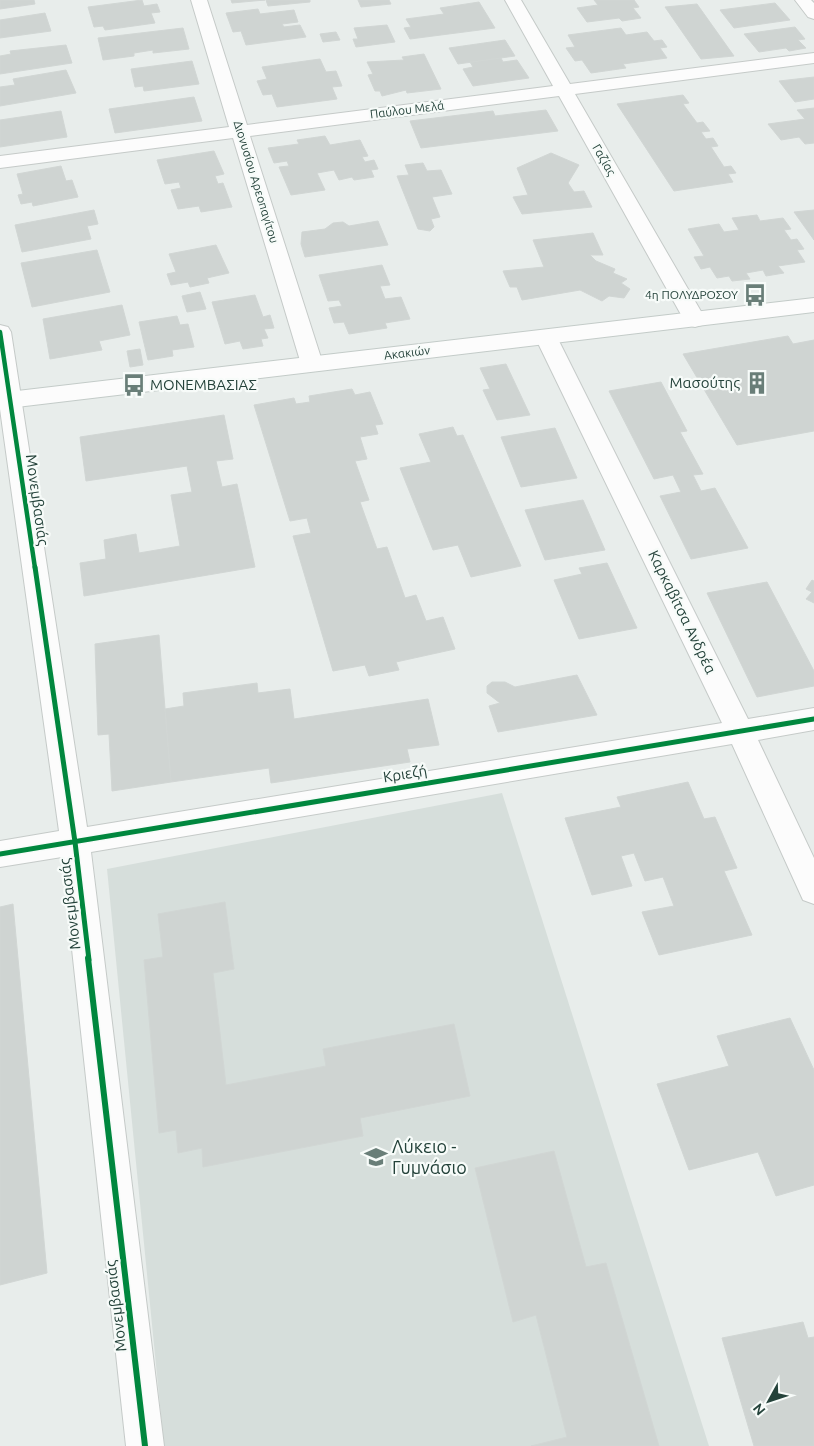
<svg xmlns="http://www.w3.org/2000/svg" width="814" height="1446" font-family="Ubuntu,sans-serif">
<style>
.built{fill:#d6dedb}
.building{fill:#cfd4d2;stroke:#d1d6d4}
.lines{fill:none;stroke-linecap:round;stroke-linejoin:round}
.street-casing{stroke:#c5cac8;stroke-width:2}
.secondary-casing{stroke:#c3cbc8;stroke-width:2}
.street{fill:#fcfcfc;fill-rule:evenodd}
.secondary{fill:#fcfcfc;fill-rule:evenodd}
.cycleway-far2-casing{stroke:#f7fbf9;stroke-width:7}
.cycleway-far1-casing{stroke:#f7fbf9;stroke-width:8}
.cycleway-casing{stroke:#f7fbf9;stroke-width:9}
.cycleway-far2{stroke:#00873e;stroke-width:4.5}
.cycleway-far1{stroke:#00873e;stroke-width:5}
.cycleway{stroke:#00873e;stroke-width:6}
.labels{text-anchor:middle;stroke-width:4.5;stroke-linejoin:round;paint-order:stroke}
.far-street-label{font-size:12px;fill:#24423a;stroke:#f7fbf9}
.far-poi-label{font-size:12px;fill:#24423a;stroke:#f7fbf9;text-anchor:end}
.poi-label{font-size:15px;fill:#24423a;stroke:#f7fbf9;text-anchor:end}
.street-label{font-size:15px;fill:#24423a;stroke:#f7fbf9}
.near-poi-label{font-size:18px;fill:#24423a;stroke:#f7fbf9;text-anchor:start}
</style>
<rect width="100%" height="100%" fill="#e8edeb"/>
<path class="built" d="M502 793 709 1446H164L107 869Z"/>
<path class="building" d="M0 0H34L35 4 0 9Z
M142 0 144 6 157 4 160 12 151 13 155 23 105 30 103 26 94 27 88 7Z
M231 0H265L232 3Z
M266 0H310V2L268 6Z
M358 0H389L391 4 361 7Z
M594 0H634L639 7 633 8 641 18 622 21 619 18 587 22 577 8 598 5Z
M479 2 495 28 410 39 404 28 411 27 406 19 444 14 440 8Z
M775 3 790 20 734 28 720 10Z
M697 4 734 56 701 59 665 7Z
M258 9 260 14 294 10 298 22 282 24 284 27 300 25 306 37 246 45 241 31 233 32 226 13Z
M45 13 51 31 0 38V20Z
M387 25 395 42 356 47 353 39H358L354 28Z
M795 27 805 39 798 40 806 48 789 51 786 48 759 52 744 34Z
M183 28 189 49 153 53V50L134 53V56L103 60 98 38Z
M621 28 626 35 647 32 654 41 662 40 667 47 660 48 667 58 623 64 626 68 591 73 582 60 575 61 566 48 575 47 568 35Z
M336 32 340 40 323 42 320 34Z
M505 40 515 56 458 64 449 48Z
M66 45 72 63 0 74V56L11 54 10 51Z
M424 54 441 89 407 93 406 90 382 96 380 91H375L368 75 373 74 367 62 404 60 402 57Z
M501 58 503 62 517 60 529 78 473 86 463 69 473 67 470 62Z
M320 59 326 72 336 71 342 86 332 87 337 99 277 107 272 94 263 95 257 81 267 79 262 67Z
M192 61 199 84 144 91 143 86 135 87 131 69Z
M66 70 76 93 0 106V87L15 85 13 79Z
M814 77V99L795 102 779 81Z
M683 95 689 103 683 104 697 123 703 122 710 131 701 132 706 139 713 138 718 146 711 147 724 167 731 166 736 173 728 174 733 182 674 191 617 104Z
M194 97 202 121 115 133 109 109Z
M814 108V143L805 144 799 137 781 140 768 124 805 119 797 110Z
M546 110 558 131 421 148 410 121 493 111 495 116Z
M61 111 67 137 0 147V120Z
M325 136 330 145 360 140 368 156 362 157 365 162 374 160 378 169 371 170 374 177 354 180 352 177 339 180 334 170 317 173 325 190 291 195 279 167 289 166 287 161 274 163 268 148 299 144 297 140Z
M214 151 224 174 215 176 218 184 223 183 232 207 201 212 199 206 178 209 171 190 181 188 179 182 165 184 157 160Z
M551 153 579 165 568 183 574 192 584 191 592 207 522 214 513 197 528 195 517 168Z
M423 163 427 171 441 170 452 194 432 197 440 217 431 219 434 227 430 231 418 229 397 176 409 175 405 165Z
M61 166 66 181 72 180 78 197 33 206 32 202 21 204 18 195 23 194 17 174Z
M94 210 98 224 87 226 91 239 22 252 15 225Z
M814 210V240L794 212Z
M757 215 760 221 783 218 791 229 784 230 791 240 797 239 804 249 797 250 805 262 778 266 784 273 766 276 763 270 746 273 750 279 732 281 729 276 717 278 710 267 701 269 694 257 704 256 688 229 719 224 724 232 739 230 732 218Z
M378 221 388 245 305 257 301 244 302 232 325 229 333 223 343 222 349 226Z
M593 233 603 255H590L596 261 615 269 613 273 627 279 621 283 630 289 624 298 609 296 602 301 580 290 522 300 517 287H510L503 271 544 267 533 240Z
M216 245 229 273 207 278 209 283 190 287 188 282 171 285 167 274 176 272 169 254Z
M97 250 110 292 32 307 21 263Z
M382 265 390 285 380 286 385 299 401 297 410 319 385 323 387 328 349 334 344 322 334 323 329 308 342 306 339 300 328 301 319 275Z
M200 292 206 309 187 312 182 296Z
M255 295 263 317 270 315 274 328 264 329 268 338 261 339 263 346 243 349 240 341 225 344 212 302Z
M122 305 130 335 99 341 102 350 50 359 43 319Z
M177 316 180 325 188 324 194 347 172 350 173 356 148 360 139 322Z
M788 336 793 344 814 340V431L737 445 683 354Z
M140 349 143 365 130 367 127 351Z
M506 364 530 415 497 420 483 390 490 389 480 368Z
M661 382 687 431 680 432 703 474 693 475 701 491 715 488 748 548 691 559 660 496 681 492 673 475 654 479 609 391Z
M352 389 355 395 370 392 383 424 375 425 378 434 360 437 367 459 355 461 369 500 360 502 377 549 387 547 405 598 416 595 426 621 443 617 455 649 396 662 399 670 369 676 365 665 333 671 293 536 311 533 307 518 290 521 254 405 294 398 296 404 310 402 309 396Z
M224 415 233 459 216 461 222 487 237 484 255 567 84 596 80 563 106 559 104 540 136 534 139 553 180 546 171 495 192 492 187 466 86 481 80 437Z
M453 427 457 436 463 435 521 566 471 577 458 545 433 550 400 468 431 462 419 434Z
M555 428 577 478 521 487 501 437Z
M583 500 605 550 545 560 525 510Z
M607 563 637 628 579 639 554 580 582 574 579 568Z
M812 580 814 581V603L806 599 812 592 806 589Z
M767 582 814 671V686L757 697 707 593Z
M159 635 171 782 112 791 109 734 98 735 95 644Z
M577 675 597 715 498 732 489 706 500 703 487 693V686L492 682H505L515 687Z
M257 683 258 693 290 689 294 719 428 699 439 745 407 749 410 762 271 783 269 768 171 782 165 709 184 706 183 693Z
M688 782 704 819 715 817 737 868 724 871 752 935 659 955 642 912 674 906 663 877 645 881 634 853 621 856 632 886 592 895 565 818 621 807 617 797Z
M225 902 234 969 213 973 226 1085 326 1066 323 1049 454 1024 470 1096 360 1118 363 1136 203 1167 202 1148 178 1153 176 1130 159 1133 144 960 163 957 158 914Z
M13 904 47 1273 0 1285V907Z
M790 1018 814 1070V1185L776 1196 758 1152 689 1170 657 1084 729 1066 717 1036Z
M554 1151 586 1267 606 1263 659 1446H531L567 1437 536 1315 513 1322 475 1168Z
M803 1322 808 1338 814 1337V1446H754L722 1338Z"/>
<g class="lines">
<defs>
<path id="street" d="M191 0H207L247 125 553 86 505 0H521L570 84 814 53V63L575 94 706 320 702 325 695 327 688 325 684 320 559 96 250 136 323 364 320 369 312 371 304 369 301 364 233 138 0 168V156L229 127Z
M795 0H811L814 3V19L808 17Z
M0 325 8 327 11 332 87 827 722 723 535 337 538 332 546 330 554 332 557 337 748 719 814 708V730L758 740 814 858V904L803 900 732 744 91 852 164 1446H126L62 857 0 867V841L59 831 0 409Z"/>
<path id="secondary" d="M814 298V312L0 409V393Z"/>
</defs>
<use href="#street" class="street-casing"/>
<use href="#secondary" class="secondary-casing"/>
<use href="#street" class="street"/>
<use href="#secondary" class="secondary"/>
<defs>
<path id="cycleway-far2" d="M0 332 35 568"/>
<path id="cycleway-far1" d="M35 567 75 842 89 960
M0 854 814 719"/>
<path id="cycleway" d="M88 958 145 1446"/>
</defs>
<use href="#cycleway-far2" class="cycleway-far2-casing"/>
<use href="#cycleway-far1" class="cycleway-far1-casing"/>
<use href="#cycleway" class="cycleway-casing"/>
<use href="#cycleway-far2" class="cycleway-far2"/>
<use href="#cycleway-far1" class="cycleway-far1"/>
<use href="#cycleway" class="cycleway"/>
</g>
<defs>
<symbol id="bus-bare" viewBox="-9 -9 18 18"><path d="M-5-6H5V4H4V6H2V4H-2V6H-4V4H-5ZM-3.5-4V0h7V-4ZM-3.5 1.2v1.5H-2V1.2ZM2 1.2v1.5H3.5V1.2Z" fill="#697e78" stroke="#f7fbf9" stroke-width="2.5" paint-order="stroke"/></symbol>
<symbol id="building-bare" viewBox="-9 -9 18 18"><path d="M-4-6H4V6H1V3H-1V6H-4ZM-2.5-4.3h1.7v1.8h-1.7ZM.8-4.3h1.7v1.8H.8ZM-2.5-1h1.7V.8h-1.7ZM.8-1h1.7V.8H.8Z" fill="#697e78" stroke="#f7fbf9" stroke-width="2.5" paint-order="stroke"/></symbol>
<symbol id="school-bare" viewBox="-9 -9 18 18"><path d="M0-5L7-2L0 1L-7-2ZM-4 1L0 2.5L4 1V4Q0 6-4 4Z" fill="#697e78" stroke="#f7fbf9" stroke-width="2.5" paint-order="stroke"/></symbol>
</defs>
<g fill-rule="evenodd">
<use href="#bus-bare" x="739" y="279" width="32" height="32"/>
<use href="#building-bare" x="741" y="367" width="32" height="32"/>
<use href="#bus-bare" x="118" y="369" width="32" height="32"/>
<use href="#school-bare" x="360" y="1141" width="32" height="32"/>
</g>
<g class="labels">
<g class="far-street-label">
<text transform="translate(407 110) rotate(-7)" y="4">Παύλου Μελά</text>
<text transform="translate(604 160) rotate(60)" y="4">Γαζίας</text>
<text transform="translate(256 182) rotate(73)" y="4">Διονυσίου Αρεοπαγίτου</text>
<text transform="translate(407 353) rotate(-7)" y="4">Ακακιών</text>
</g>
<g class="far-poi-label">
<text x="738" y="299">4η ΠΟΛΥΔΡΟΣΟΥ</text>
</g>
<g class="poi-label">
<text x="740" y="388">Μασούτης</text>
<text x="150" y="390" text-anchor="start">ΜΟΝΕΜΒΑΣΙΑΣ</text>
</g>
<g class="street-label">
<text transform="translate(37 500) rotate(82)" y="5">Μονεμβασιάς</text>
<text transform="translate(682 612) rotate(64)" y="5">Καρκαβίτσα Ανδρέα</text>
<text transform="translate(405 774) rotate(-9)" y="5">Κριεζή</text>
<text transform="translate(70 904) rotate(-97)" y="5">Μονεμβασιάς</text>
<text transform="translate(116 1306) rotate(-97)" y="5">Μονεμβασιάς</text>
</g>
<g class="near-poi-label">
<text x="392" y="1153">Λύκειο -<tspan x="392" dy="21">Γυμνάσιο</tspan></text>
</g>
</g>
<g transform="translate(769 1401) rotate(230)" stroke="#f7fbf9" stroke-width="4" paint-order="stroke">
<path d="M0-4L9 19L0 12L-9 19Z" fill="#24423a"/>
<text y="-8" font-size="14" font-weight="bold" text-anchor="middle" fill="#24423a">N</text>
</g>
</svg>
